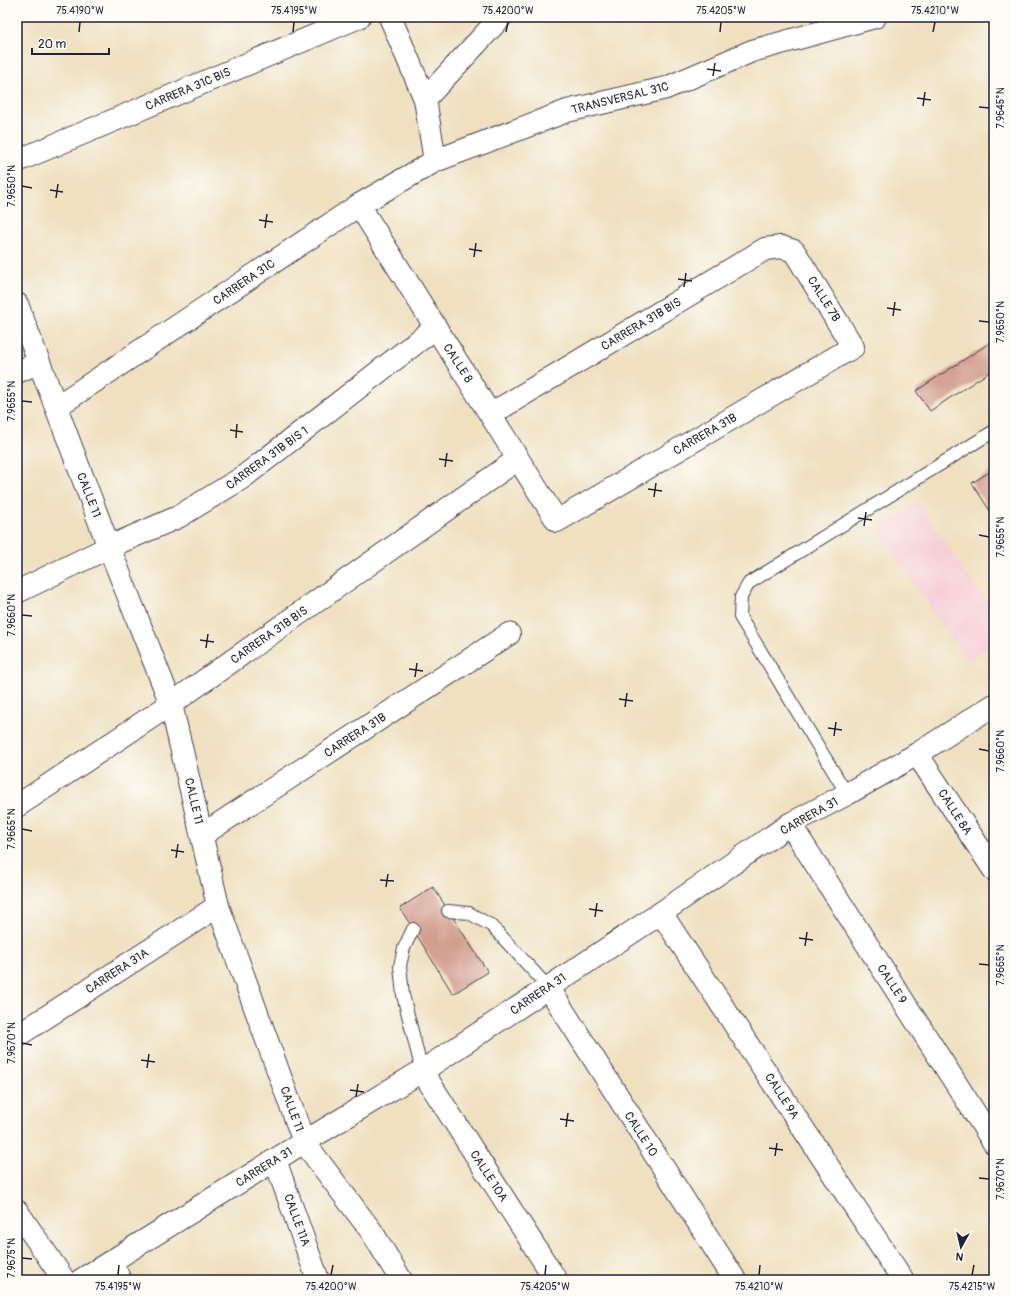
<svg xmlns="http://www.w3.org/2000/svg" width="1011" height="1297" font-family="Pangolin,sans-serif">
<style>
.built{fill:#f6cfd7}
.building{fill:#d29e90}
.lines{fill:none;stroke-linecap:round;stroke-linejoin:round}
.lane-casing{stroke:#413e4f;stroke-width:14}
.street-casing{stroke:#413e4f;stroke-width:24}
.secondary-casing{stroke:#413e4f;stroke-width:24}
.lane{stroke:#fff;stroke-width:12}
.street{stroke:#fff;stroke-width:22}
.secondary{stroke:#fff;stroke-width:22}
.ticks{fill:none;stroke:#22223b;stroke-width:1.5}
.labels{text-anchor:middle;stroke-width:3;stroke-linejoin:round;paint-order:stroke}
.street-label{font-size:12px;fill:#22223b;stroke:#fdfcf7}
.neatline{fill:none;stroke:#22223b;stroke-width:1.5}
.ticks-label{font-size:10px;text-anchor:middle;fill:#22223b}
</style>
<rect width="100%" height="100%" fill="#fdfcf7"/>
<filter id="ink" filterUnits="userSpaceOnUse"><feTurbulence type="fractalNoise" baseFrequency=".025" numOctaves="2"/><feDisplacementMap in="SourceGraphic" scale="8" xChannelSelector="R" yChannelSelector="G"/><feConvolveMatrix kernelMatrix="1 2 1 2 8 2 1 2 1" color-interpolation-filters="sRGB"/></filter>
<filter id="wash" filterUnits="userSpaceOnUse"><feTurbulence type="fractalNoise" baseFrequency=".012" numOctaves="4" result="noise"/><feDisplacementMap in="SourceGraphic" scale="16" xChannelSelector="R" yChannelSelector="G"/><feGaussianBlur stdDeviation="0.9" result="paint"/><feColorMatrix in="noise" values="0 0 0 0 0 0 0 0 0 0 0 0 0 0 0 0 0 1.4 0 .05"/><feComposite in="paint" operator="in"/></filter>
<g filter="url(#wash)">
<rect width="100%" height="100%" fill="#efe0c0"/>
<path class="built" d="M917 502 994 613V643L968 661 877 529Z"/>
<g id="blocks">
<path class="building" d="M994 340V369L930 411 916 391Z
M994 469V517L972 483Z
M433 887 488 972 453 994 400 908Z"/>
</g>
</g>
<g filter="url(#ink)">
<use href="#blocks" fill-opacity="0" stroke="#413e4f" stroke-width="1"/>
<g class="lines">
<defs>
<path id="lane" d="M847 794 740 617 741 597 749 583 994 431
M448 911 469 913 492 926 548 987
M413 929 404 948 400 966 403 995 422 1071"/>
<path id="street" d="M390 17 425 99 435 161
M425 99 501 17
M17 161 359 17
M359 205 557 521 853 347 794 251 781 247 765 249 491 414
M17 304 109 547 171 704 218 906 304 1142 372 1232 401 1280
M17 372 38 363
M56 407 359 205 435 161 567 111 666 88 752 51 875 17
M17 592 109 547 178 517 242 478 435 328
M917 754 994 870
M17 806 171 704 518 459
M790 824 994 1143
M202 835 509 634
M661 913 903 1280
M548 987 735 1280
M17 1036 218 906
M422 1071 556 1280
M275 1160 318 1280
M17 1211 64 1280
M111 1262 120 1280"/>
<path id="secondary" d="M81 1280 304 1142 422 1071 661 913 790 824 847 794 917 754 994 705"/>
</defs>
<use href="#lane" class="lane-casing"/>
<use href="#street" class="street-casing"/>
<use href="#secondary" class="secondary-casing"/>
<use href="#lane" class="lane"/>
<use href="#street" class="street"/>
<use href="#secondary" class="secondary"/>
</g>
</g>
<path class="ticks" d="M79 32 80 22M293 32 294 22M506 32 508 22M720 32 721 22M933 32 935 22M707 69 721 71M713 76 715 63M917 98 931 100M923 106 925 92M979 107 989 108M22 186 32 188M50 190 63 192M56 198 58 184M259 220 273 222M265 228 267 214M469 249 482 251M474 257 476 243M678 279 692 281M684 287 686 273M887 308 901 310M893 316 895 302M979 321 989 322M22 401 32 402M230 430 243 432M236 438 237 424M439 459 453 461M445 467 447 453M648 489 662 491M654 497 656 483M858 518 872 520M864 526 866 512M979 535 989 537M22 615 32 616M200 640 214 642M206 648 208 634M409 669 423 671M415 677 417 663M619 699 633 701M625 707 627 693M828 728 842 730M834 736 836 722M979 749 989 751M22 829 32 831M171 850 184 852M176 858 178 844M380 880 394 881M386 887 388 874M589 909 603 911M595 917 597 903M799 938 813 940M805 946 807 932M979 964 989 965M22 1043 32 1045M141 1060 155 1062M147 1068 149 1054M350 1090 364 1092M356 1097 358 1084M560 1119 574 1121M566 1127 568 1113M769 1148 783 1150M775 1156 777 1143M979 1178 989 1179M22 1258 32 1259M118 1275 119 1265M331 1275 333 1265M545 1275 546 1265M759 1275 760 1265M972 1275 974 1265"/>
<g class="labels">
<g class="street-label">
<text transform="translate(188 89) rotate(-23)" y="4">CARRERA 31C BIS</text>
<text transform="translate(620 98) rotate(-14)" y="4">TRANSVERSAL 31C</text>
<text transform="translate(244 282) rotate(-34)" y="4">CARRERA 31C</text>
<text transform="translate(824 299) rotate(58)" y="4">CALLE 7B</text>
<text transform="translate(641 324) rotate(-31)" y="4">CARRERA 31B BIS</text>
<text transform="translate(458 363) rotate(57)" y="4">CALLE 8</text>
<text transform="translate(705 434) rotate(-30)" y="4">CARRERA 31B</text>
<text transform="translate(267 458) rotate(-36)" y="4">CARRERA 31B BIS 1</text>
<text transform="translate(89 495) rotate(69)" y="4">CALLE 11</text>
<text transform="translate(269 635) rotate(-35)" y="4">CARRERA 31B BIS</text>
<text transform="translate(355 735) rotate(-33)" y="4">CARRERA 31B</text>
<text transform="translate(194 801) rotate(77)" y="4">CALLE 11</text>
<text transform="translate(955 812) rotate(57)" y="4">CALLE 8A</text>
<text transform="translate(809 816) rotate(-29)" y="4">CARRERA 31</text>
<text transform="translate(117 971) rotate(-33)" y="4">CARRERA 31A</text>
<text transform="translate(892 984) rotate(57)" y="4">CALLE 9</text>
<text transform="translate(538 994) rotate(-34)" y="4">CARRERA 31</text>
<text transform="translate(782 1096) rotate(57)" y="4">CALLE 9A</text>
<text transform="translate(292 1109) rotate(70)" y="4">CALLE 11</text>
<text transform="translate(641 1134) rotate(57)" y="4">CALLE 10</text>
<text transform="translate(264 1167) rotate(-32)" y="4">CARRERA 31</text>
<text transform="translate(489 1176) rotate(57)" y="4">CALLE 10A</text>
<text transform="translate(297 1220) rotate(70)" y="4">CALLE 11A</text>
</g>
</g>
<rect width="1011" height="1297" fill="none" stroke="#fdfcf7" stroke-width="44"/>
<g transform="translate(961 1247) rotate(188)" stroke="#fdfcf7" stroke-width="3" paint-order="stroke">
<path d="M0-3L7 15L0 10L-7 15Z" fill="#22223b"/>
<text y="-6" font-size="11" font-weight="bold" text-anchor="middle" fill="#22223b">N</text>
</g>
<path d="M32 48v6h77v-6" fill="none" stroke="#22223b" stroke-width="2"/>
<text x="38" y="48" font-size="12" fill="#22223b" stroke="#fdfcf7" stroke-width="3" paint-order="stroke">20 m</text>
<rect x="22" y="22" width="967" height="1253" class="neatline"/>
<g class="ticks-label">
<text x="80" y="14">75.4190°W</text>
<text x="294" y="14">75.4195°W</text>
<text x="508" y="14">75.4200°W</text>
<text x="721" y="14">75.4205°W</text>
<text x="935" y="14">75.4210°W</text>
<text transform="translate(1000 108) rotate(-90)" y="4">7.9645°N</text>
<text transform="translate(11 186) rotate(-90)" y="4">7.9650°N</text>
<text transform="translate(1000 322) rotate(-90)" y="4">7.9650°N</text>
<text transform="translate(11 401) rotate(-90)" y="4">7.9655°N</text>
<text transform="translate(1000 537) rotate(-90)" y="4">7.9655°N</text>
<text transform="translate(11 615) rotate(-90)" y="4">7.9660°N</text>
<text transform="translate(1000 751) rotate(-90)" y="4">7.9660°N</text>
<text transform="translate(11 829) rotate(-90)" y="4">7.9665°N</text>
<text transform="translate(1000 965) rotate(-90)" y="4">7.9665°N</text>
<text transform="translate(11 1043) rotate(-90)" y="4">7.9670°N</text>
<text transform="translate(1000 1179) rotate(-90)" y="4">7.9670°N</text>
<text transform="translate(11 1258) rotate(-90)" y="4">7.9675°N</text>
<text x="118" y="1290">75.4195°W</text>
<text x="331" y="1290">75.4200°W</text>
<text x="545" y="1290">75.4205°W</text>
<text x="759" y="1290">75.4210°W</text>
<text x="972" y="1290">75.4215°W</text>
</g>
</svg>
